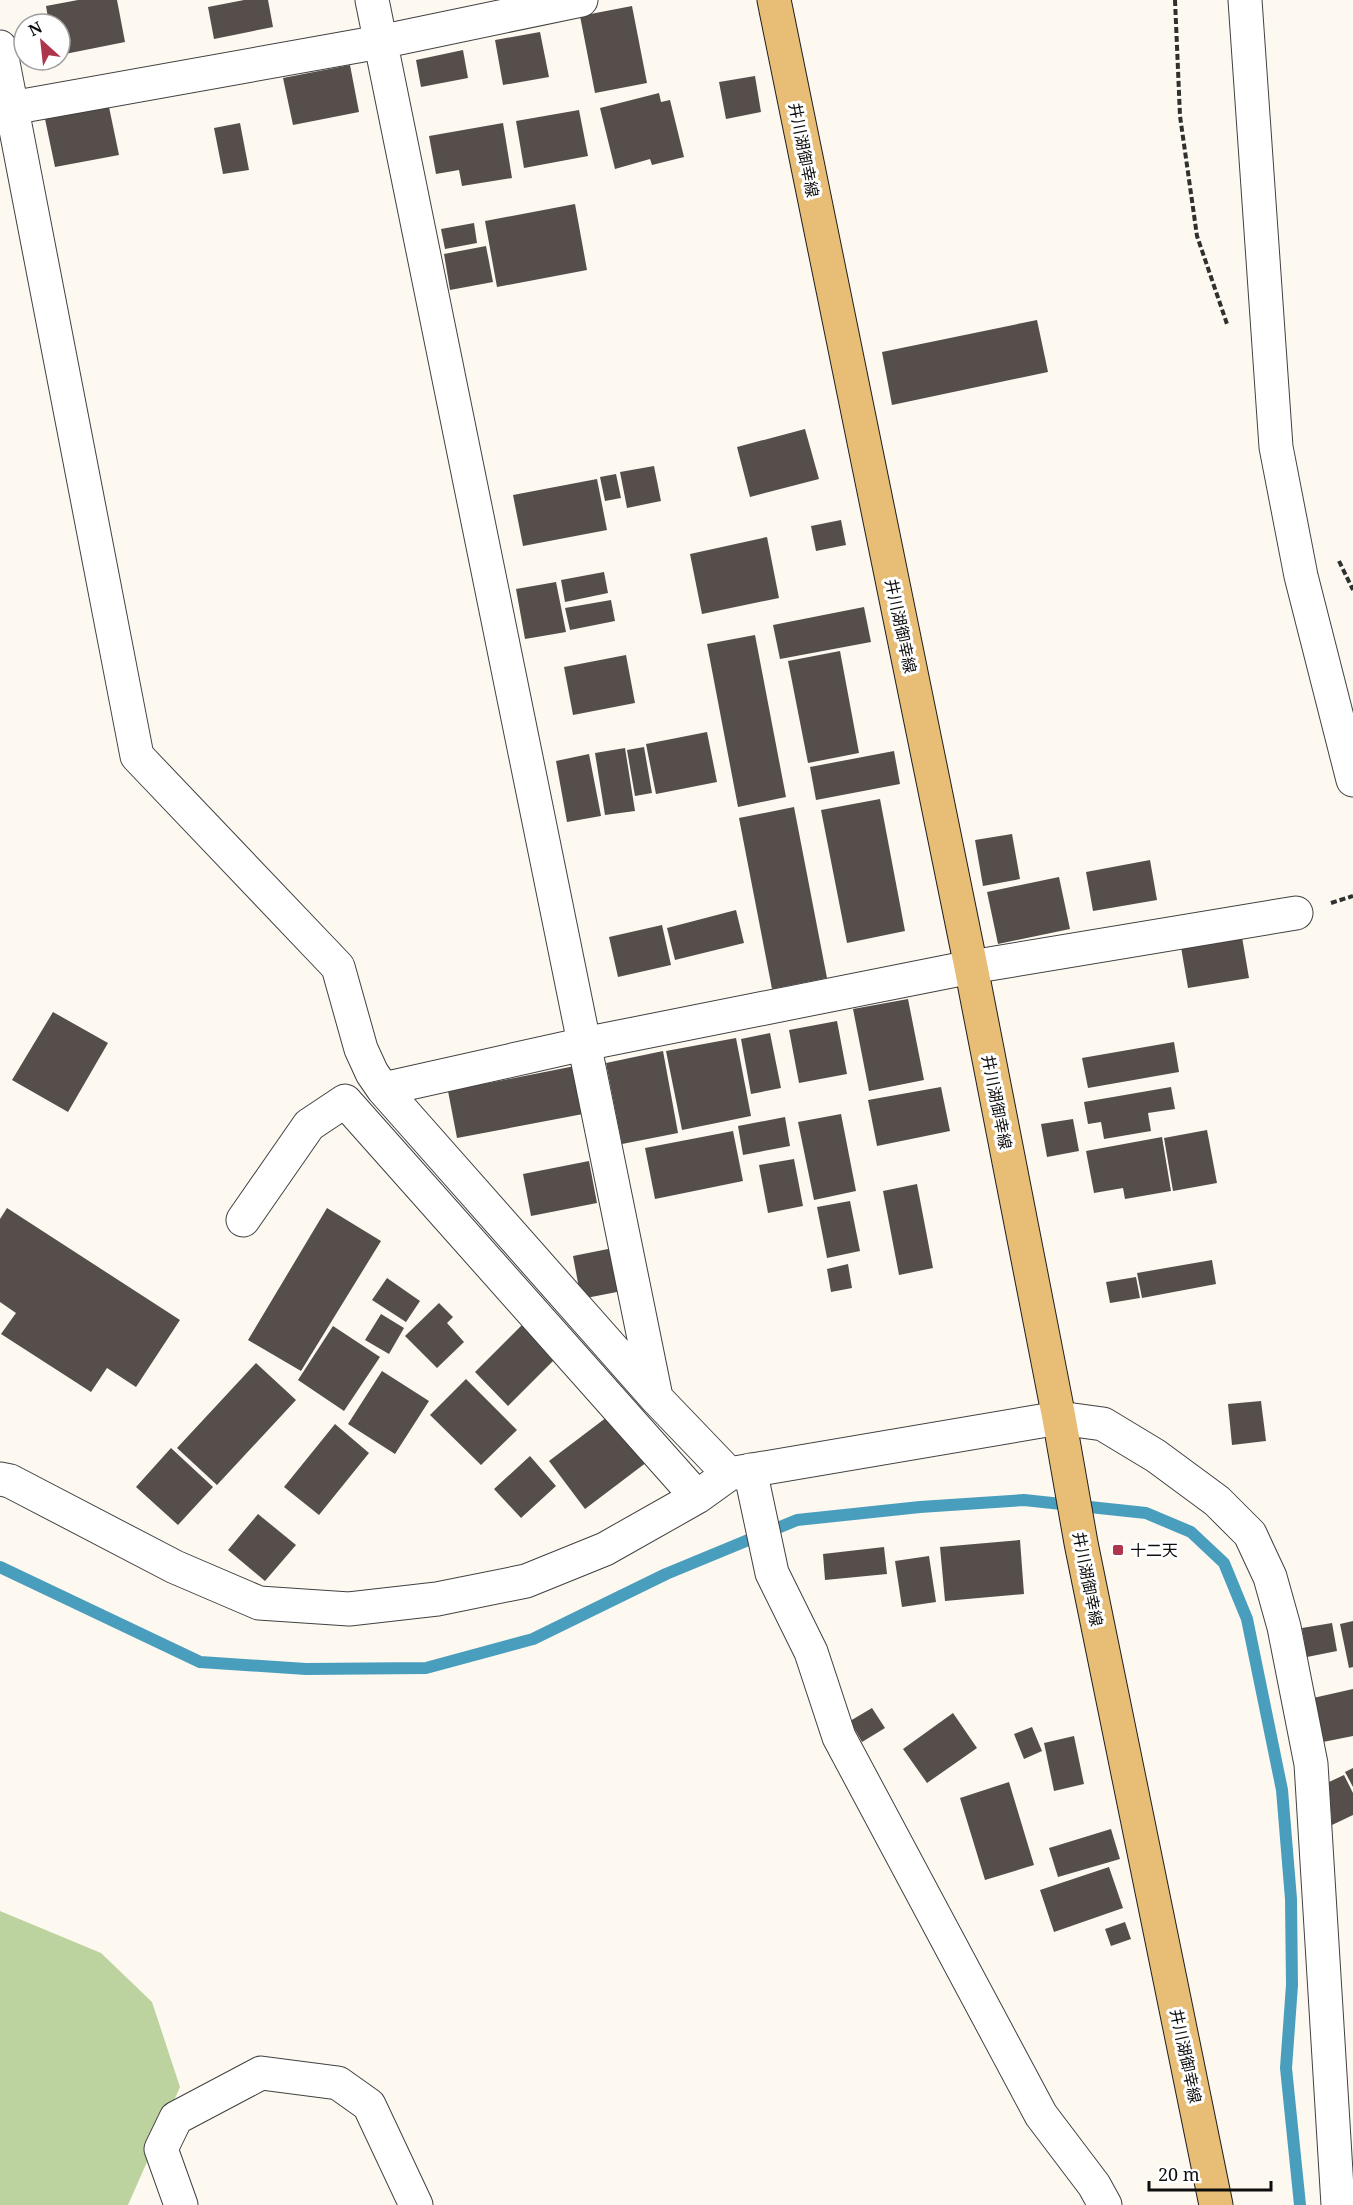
<svg xmlns="http://www.w3.org/2000/svg" width="1353" height="2205" font-family="'Noto Serif','Noto Sans JP',serif">
<style>
.forest{fill:#bdd39f}
.lines{fill:none;stroke-linecap:round;stroke-linejoin:round}
.stream{stroke:#4a9ebd;stroke-width:12}
.building{fill:#554e4b}
.minor-casing{stroke:#414141;stroke-width:35}
.major-casing{stroke:#1f1f1f;stroke-width:35}
.path{stroke:#303030;stroke-width:4;stroke-dasharray:6 3;stroke-linecap:butt}
.minor{stroke:#fff;stroke-width:33}
.major{stroke:#e8bd75;stroke-width:33}
.poi-dot{fill:#ad364c;stroke:#fff;stroke-width:2}
.labels{text-anchor:middle;stroke-width:6;stroke-linejoin:round;paint-order:stroke}
.street-label{font-size:16px;fill:#0e0e0e;stroke:#fff}
.poi-label{font-size:16px;fill:#0e0e0e;stroke:#fff;text-anchor:start}
</style>
<rect width="100%" height="100%" fill="#fdf9f0"/>
<path class="forest" d="M0 1911 101 1953 152 2002 180 2087 128 2205H0Z"/>
<g class="lines">
<path class="stream" d="M0 1567 200 1662 306 1669 426 1668 533 1639 666 1574 797 1520 920 1507 1024 1500 1146 1513 1191 1532 1224 1563 1247 1619 1282 1790 1291 1899 1292 1985 1286 2068 1300 2205"/>
</g>
<path class="building" d="M78 0H117L125 42 60 55V24H49L46 6Z
M244 0H268L273 27 214 39 208 7Z
M632 6 647 83 595 93 580 16Z
M540 32 549 77 503 85 495 40Z
M463 50 468 78 421 87 416 60Z
M350 65 359 112 293 125 283 78Z
M755 76 761 112 726 119 719 82Z
M659 93 661 102 670 100 684 157 652 165 650 159 615 169 600 108Z
M109 107 119 155 55 167 45 119Z
M579 110 588 156 524 168 516 121Z
M240 123 249 170 223 174 214 128Z
M503 123 512 178 462 186 459 170 436 174 429 136Z
M575 204 587 270 497 287 485 221Z
M474 223 477 243 445 249 441 229Z
M486 246 493 282 450 290 444 254Z
M1037 320 1048 372 892 405 882 352Z
M805 429 819 479 750 497 737 447Z
M654 466 661 501 627 508 620 472Z
M616 474 621 498 605 501 600 477Z
M597 479 607 530 523 546 513 495Z
M841 520 846 545 816 551 811 526Z
M767 537 779 598 702 614 690 554Z
M604 572 608 593 565 602 561 580Z
M556 582 566 632 525 639 516 589Z
M611 600 615 621 570 630 565 608Z
M864 607 871 642 780 659 773 625Z
M755 635 786 797 738 807 707 644Z
M840 651 859 753 808 763 788 661Z
M626 655 635 703 573 715 564 667Z
M707 732 717 782 656 794 646 744Z
M644 747 652 793 635 796 627 750Z
M625 748 635 811 605 815 595 753Z
M894 751 900 784 816 800 810 767Z
M589 754 601 816 567 822 556 761Z
M880 799 905 931 847 943 821 810Z
M794 807 827 978 772 989 739 818Z
M1012 834 1020 879 983 886 975 840Z
M1150 860 1157 900 1093 911 1086 872Z
M1059 877 1070 929 998 944 987 892Z
M736 910 744 943 675 960 667 928Z
M662 925 671 965 618 977 609 937Z
M1242 937 1249 978 1188 988 1181 947Z
M908 999 924 1080 869 1091 853 1009Z
M53 1012 108 1043 68 1112 12 1080Z
M837 1021 847 1074 799 1083 789 1030Z
M770 1033 781 1088 751 1094 741 1039Z
M736 1038 751 1116 682 1130 666 1051Z
M1174 1042 1179 1072 1088 1088 1082 1058Z
M663 1051 678 1133 622 1144 606 1063Z
M575 1066 583 1114 457 1138 448 1091Z
M941 1087 950 1131 877 1146 868 1100Z
M1171 1087 1175 1109 1148 1113 1151 1131 1104 1139 1101 1122 1088 1124 1084 1102Z
M841 1114 856 1191 814 1200 798 1122Z
M785 1117 790 1146 743 1155 738 1126Z
M1073 1119 1079 1151 1047 1157 1041 1124Z
M1207 1130 1217 1183 1173 1191 1164 1138Z
M733 1131 743 1181 655 1199 645 1148Z
M1162 1137 1171 1191 1125 1199 1123 1188 1094 1193 1086 1151Z
M794 1159 803 1206 768 1213 759 1165Z
M589 1161 597 1203 531 1216 523 1174Z
M917 1184 933 1268 899 1275 883 1191Z
M850 1201 860 1251 827 1258 817 1207Z
M7 1208 180 1320 136 1387 107 1368 91 1392 1 1334 16 1313 0 1302V1219Z
M327 1208 381 1241 301 1371 248 1340Z
M613 1248 622 1291 581 1299 573 1256Z
M1212 1260 1216 1284 1142 1298 1137 1273Z
M848 1264 852 1288 831 1292 827 1269Z
M1136 1277 1140 1298 1110 1303 1106 1282Z
M387 1278 420 1301 406 1322 372 1300Z
M439 1303 453 1317 447 1323 464 1342 437 1368 405 1336Z
M381 1314 404 1328 389 1354 365 1340Z
M526 1321 559 1355 508 1406 475 1372Z
M333 1326 380 1357 344 1411 298 1380Z
M256 1363 296 1400 217 1485 177 1448Z
M382 1371 429 1401 395 1454 348 1424Z
M466 1379 517 1430 481 1465 430 1415Z
M1261 1401 1266 1441 1232 1445 1228 1404Z
M611 1414 647 1462 585 1509 549 1461Z
M335 1424 369 1453 319 1515 284 1487Z
M171 1448 213 1487 178 1525 136 1487Z
M530 1456 556 1486 521 1518 494 1489Z
M258 1514 296 1545 265 1581 228 1550Z
M1020 1540 1024 1594 945 1601 940 1547Z
M884 1547 887 1574 825 1580 823 1554Z
M929 1556 936 1602 902 1607 895 1561Z
M1353 1621V1667L1349 1668 1340 1624Z
M1332 1623 1337 1651 1307 1657 1302 1628Z
M1353 1689V1736L1323 1742 1313 1698Z
M872 1708 885 1728 862 1742 850 1721Z
M953 1713 977 1748 927 1783 903 1749Z
M1032 1727 1042 1751 1024 1759 1014 1734Z
M1074 1736 1084 1784 1054 1791 1044 1743Z
M1353 1768V1787L1345 1772Z
M1344 1775 1353 1793V1815L1332 1825 1329 1782Z
M1009 1782 1034 1865 985 1880 960 1798Z
M1111 1829 1120 1859 1058 1877 1049 1848Z
M1109 1867 1123 1908 1054 1932 1040 1890Z
M1125 1922 1131 1939 1111 1946 1105 1929Z"/>
<g class="lines">
<defs>
<path id="minor" d="M372 0 656 1397
M1245 0 1276 447 1301 576 1353 780
M0 47 137 756 338 967 361 1049 372 1073 383 1089 657 1399 729 1474
M0 110 380 42 581 0
M383 1089 584 1044 971 967 1296 913
M243 1220 309 1125 345 1101 697 1497
M750 1470 772 1573 811 1652 839 1737 1041 2115 1094 2185 1105 2205
M0 1479 10 1481 175 1567 259 1603 349 1609 437 1599 526 1581 605 1549 697 1497 729 1474 1059 1418 1103 1424 1156 1456 1217 1501 1250 1534 1270 1577 1284 1627 1311 1764 1338 2205
M181 2205 161 2149 176 2118 261 2073 338 2083 369 2105 416 2205"/>
<path id="major" d="M774 0 971 967 1059 1418 1081 1543 1216 2205"/>
</defs>
<use href="#minor" class="minor-casing"/>
<use href="#major" class="major-casing"/>
<path class="path" d="M1175 0 1180 116 1197 236 1227 324
M1339 561 1353 590
M1331 903 1353 896"/>
<use href="#minor" class="minor"/>
<use href="#major" class="major"/>
</g>
<rect class="poi-dot" x="1112" y="1544" width="12" height="12" rx="3"/>
<g class="labels">
<g class="street-label">
<text transform="translate(804 150) rotate(79)" y="6">井川湖御幸線</text>
<text transform="translate(901 626) rotate(78)" y="6">井川湖御幸線</text>
<text transform="translate(997 1102) rotate(79)" y="6">井川湖御幸線</text>
<text transform="translate(1088 1579) rotate(79)" y="6">井川湖御幸線</text>
<text transform="translate(1186 2056) rotate(78)" y="6">井川湖御幸線</text>
</g>
<g class="poi-label">
<text x="1130" y="1556">十二天</text>
</g>
</g>
<g transform="translate(42 42) rotate(333)"><circle r="28" fill="#ffffff" stroke="#9f9f9f" stroke-width="1.5"/>
<path d="M0-4.5L10 22L0 15L-10 22Z" fill="#ad364c"/>
<text y="-9" font-size="16" font-weight="bold" text-anchor="middle" fill="#0e0e0e">N</text>
</g>
<path d="M1149 2181v9h122v-9" fill="none" stroke="#0e0e0e" stroke-width="3"/>
<text x="1158" y="2181" font-size="18" fill="#0e0e0e" stroke="#ffffff" stroke-width="4.5" paint-order="stroke">20 m</text>
</svg>
